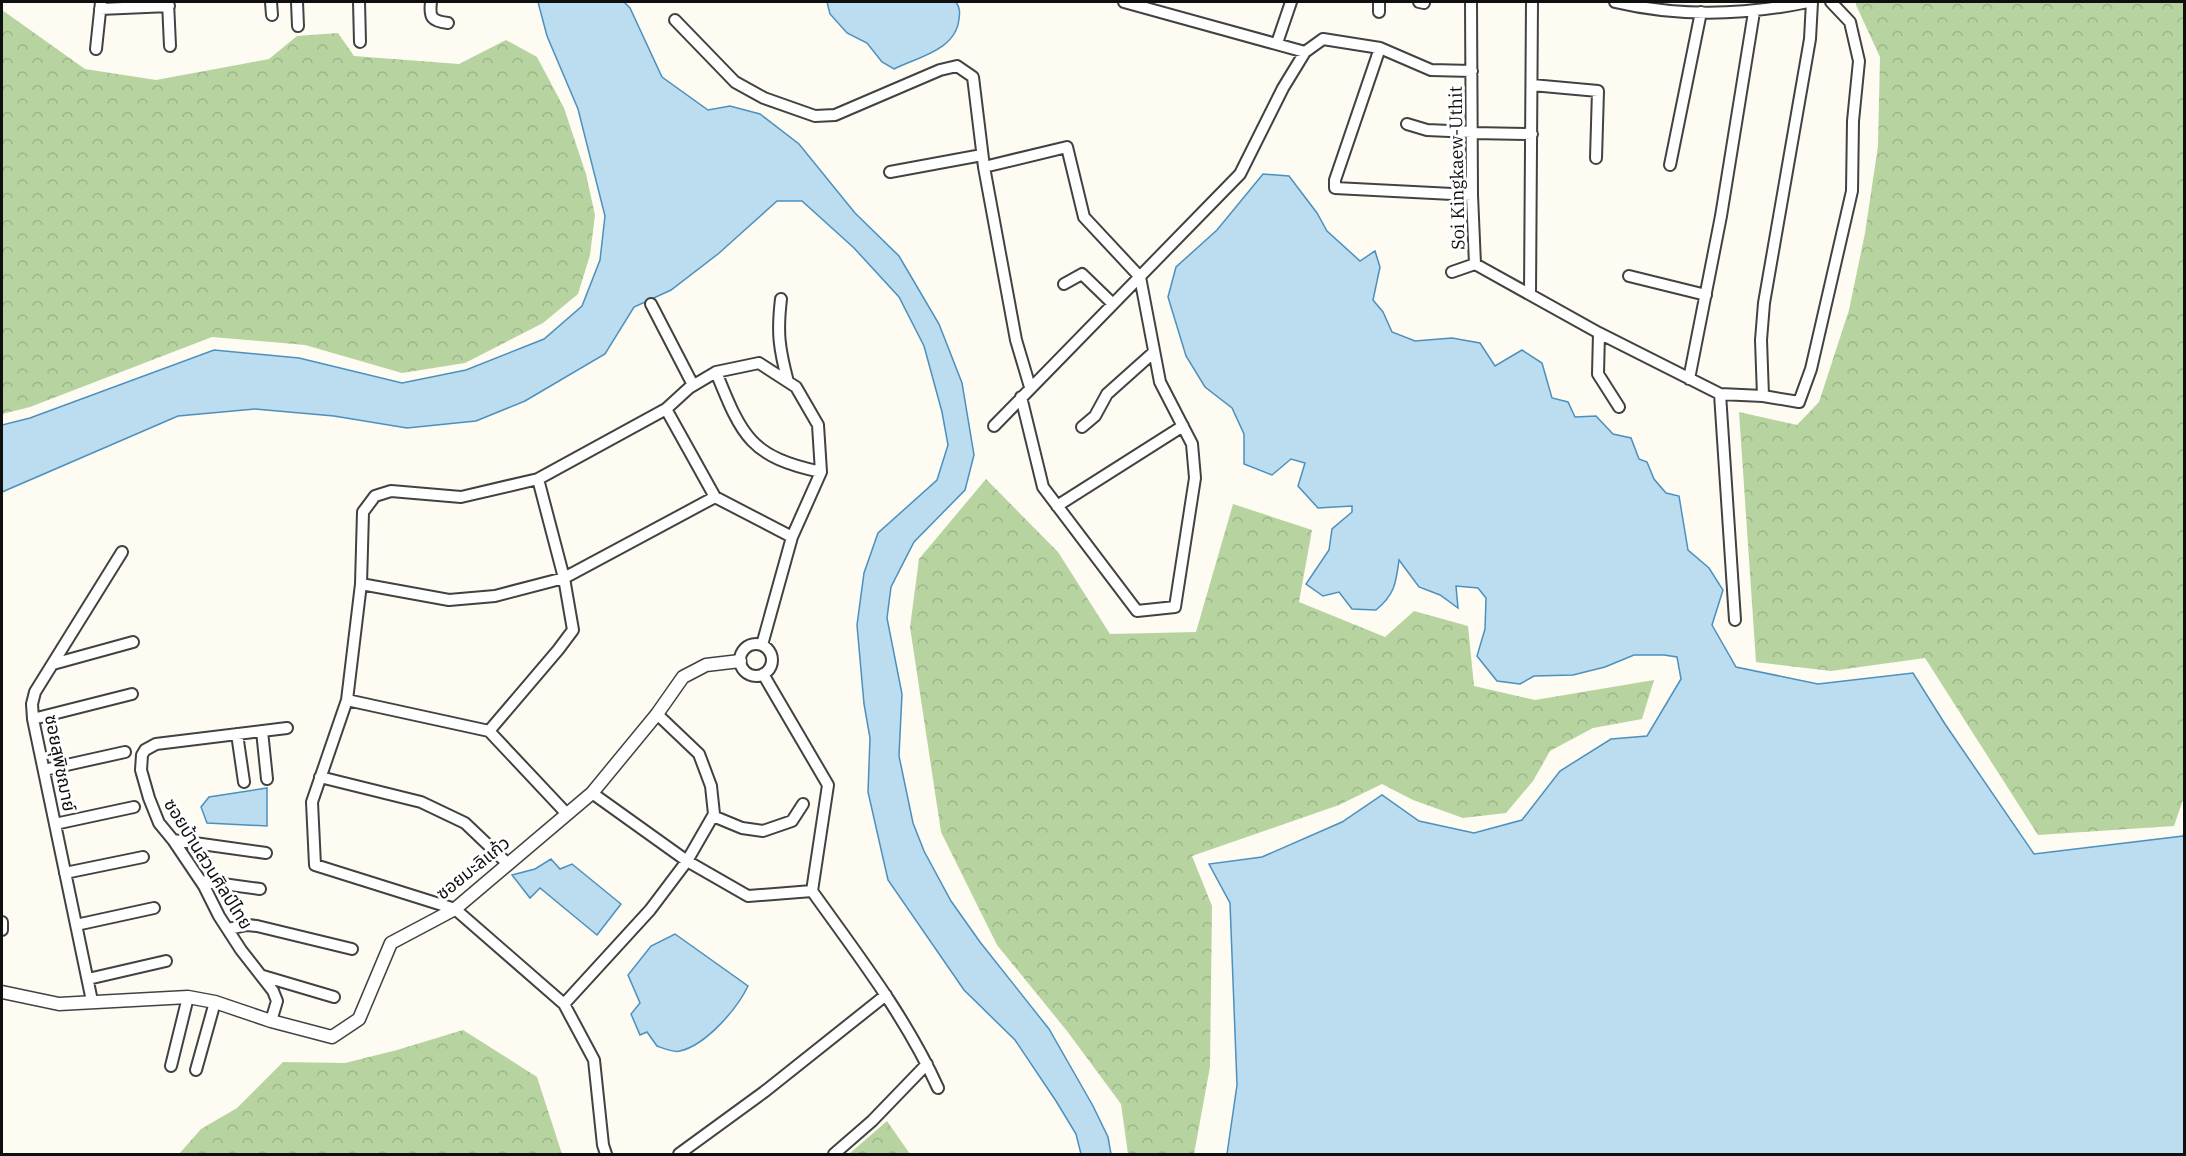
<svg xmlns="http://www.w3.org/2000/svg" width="2186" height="1156" font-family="'IBM Plex Serif','Noto Sans Thai',serif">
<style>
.forest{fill:url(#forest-crowns)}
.water{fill:#bcdcef;stroke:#4b90be;stroke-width:1.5}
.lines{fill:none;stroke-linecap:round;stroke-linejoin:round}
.minor-casing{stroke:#424242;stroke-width:14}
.tertiary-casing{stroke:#424242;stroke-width:15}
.minor{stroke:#fff;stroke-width:10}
.tertiary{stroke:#fff;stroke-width:12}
.labels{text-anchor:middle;stroke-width:6;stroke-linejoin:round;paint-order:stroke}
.street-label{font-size:18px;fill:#0f0f0f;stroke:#fff}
</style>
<defs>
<pattern id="forest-crowns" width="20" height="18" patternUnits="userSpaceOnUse" patternTransform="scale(1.5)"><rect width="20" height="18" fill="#b7d4a0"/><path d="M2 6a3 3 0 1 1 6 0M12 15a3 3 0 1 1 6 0" fill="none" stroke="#9cb589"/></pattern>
</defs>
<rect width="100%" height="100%" fill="#fdfbf2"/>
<path class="forest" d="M1856 2H2184V797L2174 826 2038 835 1925 658 1831 671 1756 662 1739 412 1797 425 1819 402 1849 310 1865 233 1878 146 1880 57 1856 5Z
M2 10 85 69 156 80 269 59 297 36 338 33 354 56 459 64 506 40 537 57 564 108 586 174 595 215 590 255 578 294 543 323 465 363 402 373 305 345 212 337 30 407 2 414Z
M986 479 1058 552 1110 634 1196 632 1233 504 1312 530 1299 602 1385 637 1414 611 1468 626 1474 686 1535 700 1654 680 1642 719 1593 728 1550 751 1533 781 1506 813 1463 818 1413 800 1382 784 1339 805 1192 856 1212 906 1210 1067 1194 1154H1128L1121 1104 1067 1031 997 945 941 832 910 627 919 559Z
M463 1030 537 1077 562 1154H179L201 1129 237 1108 283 1062 345 1063 397 1050Z
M887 1121 910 1154H849Z"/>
<path class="water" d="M538 2H624L630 8 662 77 708 110 730 106 760 114 799 144 855 213 899 256 939 324 962 383 974 455 965 490 914 542 891 587 887 618 902 694 899 756 913 823 924 851 951 901 980 942 1049 1029 1093 1106 1108 1137 1111 1154H1081L1076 1134 1056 1101 1015 1040 964 990 888 880 868 792 870 738 864 704 857 625 864 573 878 533 937 480 948 445 942 412 924 346 899 297 854 248 802 201H777L718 254 671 290 634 307 605 354 525 401 476 421 407 428 334 416 255 409 178 416 2 492V425L30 418 214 350 299 358 402 383 466 370 544 339 582 306 600 260 605 216 578 109 547 36Z
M827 2H956C960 8 960 12 959 19 956 50 918 57 894 69L882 62 867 43 847 33 830 14Z
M1263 174 1289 176 1317 213 1327 231 1360 261 1375 251 1380 267 1373 300 1383 312 1392 332 1415 341 1452 338 1480 343 1495 366 1522 350 1542 363 1552 398 1568 402 1575 417 1596 416 1613 434 1631 438 1639 459 1647 462 1654 479 1666 493 1679 496 1688 550 1709 568 1723 590 1712 625 1736 667 1818 684 1913 673 1945 724 2034 854 2183 836 2184 833V1154H1227L1237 1085 1230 903 1209 864 1262 857 1342 822 1382 795 1419 821 1474 833 1522 820 1560 771 1611 739 1647 736 1681 679 1677 657 1664 655H1634L1605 667 1573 675 1534 676 1520 684 1497 681 1477 656 1485 629 1486 598 1478 588 1456 586 1458 608 1440 595 1419 587 1399 560C1396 583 1395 594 1376 610L1352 609 1339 592 1323 596 1306 584 1329 550 1332 529 1352 512V506L1318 508 1298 486 1305 463 1291 459 1272 475 1244 464V434L1232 408 1205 387 1186 356 1168 297 1176 267 1217 230Z
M267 788V826L207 823 201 807 209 797Z
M551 859 560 869 572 864 621 904 597 935 540 888 530 898 512 875 535 869Z
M675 934 748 986C737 1009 706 1045 680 1051 674 1053 663 1048 657 1046L647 1032 640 1035 631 1014 640 1003 628 975 651 946Z"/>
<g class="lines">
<defs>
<path id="minor" d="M168 2 170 46
M271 2 272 15
M297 2 298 26
M359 2 360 42
M431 2C429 18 432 21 448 23
M1124 2 1305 52
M1379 2V12
M1419 2 1424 3
M1471 2 1472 195 1475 264 1599 333 1598 374 1619 407
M1615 2C1678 17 1745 15 1808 2
M100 9 169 6
M675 20 735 82 764 98 815 116 835 115 940 70 957 66 973 77 984 167 1016 340 1030 387
M1277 43 1291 2
M1380 48 1335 180V188L1472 195
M96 49 101 2
M1532 85 1598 91 1596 158
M1407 124 1427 130 1472 132
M1472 133 1532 134
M1670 165 1701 12
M984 167 1067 147 1084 217 1140 277 1160 382 1192 444 1195 478 1175 607 1137 611 1043 487 1021 397
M890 172 982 155
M1452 272 1475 264
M1629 276 1706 295
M1064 284 1082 274 1113 304
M1530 294 1532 2
M781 299C777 333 779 348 788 382
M651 304 693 385
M1599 333 1720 394 1763 396 1761 340 1764 303 1810 39 1812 2
M716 372C742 436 750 457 821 472
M1689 379 1721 216 1754 12
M1720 394 1735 620
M1763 396 1799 402 1811 369 1852 191 1853 121 1859 61 1850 22 1831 2
M666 409 715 497
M994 426 1240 174 1283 88 1305 52 1323 39 1380 48 1431 70 1472 71
M1082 427 1095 416 1107 394 1154 352
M1057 506 1183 426
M361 584 449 600 495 596 564 578 715 497 792 537
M740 660a16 16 0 1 1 32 0a16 16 0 1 1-32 0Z
M53 664 133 642
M763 674 828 785 812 891C857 954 906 1017 938 1088
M347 700 489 731 567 814
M33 719 132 694
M262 731 267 779
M489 731 558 650 573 630 564 578 538 479
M237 734 244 782
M44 770 125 752
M320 777 421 802 465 823 508 864
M592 793 687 861 748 896 812 891
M713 816 742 828 763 831 792 821 803 804
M55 824 134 807
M173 840 266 853
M65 873 143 857
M201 881 260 889
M2 922V930
M76 925 154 908
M228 929 247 925 257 926 352 949
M263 976 334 997
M88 979 166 961
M92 1001 33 719 32 704 35 692 122 552
M564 1004 650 910 687 861 714 814 711 786 699 754 657 714
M271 1021 277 1001 273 991 241 950 219 916 204 886 173 840 159 823 149 798 141 770 142 755 145 750 156 744 287 728
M171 1066 188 997
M196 1070 215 1002
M606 1154 603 1145 594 1060 564 1004 455 909 315 865 312 802 347 700 361 584 363 512 375 496 391 491 461 497 538 479 666 409 689 388 716 372 759 363 796 387 818 425 821 472 792 537 762 645
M679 1154 764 1092 886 995
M834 1154 872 1121 927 1064"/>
<path id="tertiary" d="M2 992 59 1004 188 997 215 1002 271 1021 332 1037 359 1019 391 943 455 909 592 793 657 714 683 677 706 665 740 661"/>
</defs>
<use href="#minor" class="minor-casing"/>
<use href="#tertiary" class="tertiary-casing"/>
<use href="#minor" class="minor"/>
<use href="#tertiary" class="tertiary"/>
</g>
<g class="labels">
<g class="street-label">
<text transform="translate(1457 168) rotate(-91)" y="6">Soi Kingkaew-Uthit</text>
<text transform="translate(60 763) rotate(79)" y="6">ซอยสุพิชฌาย์</text>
<text transform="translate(208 864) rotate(58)" y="6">ซอยบ้านสวนศิลป์ไทย</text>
<text transform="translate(473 868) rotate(-39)" y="6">ซอยมะลิแก้ว</text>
</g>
</g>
<rect width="2186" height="1156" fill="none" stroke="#0f0f0f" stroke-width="6"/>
</svg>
